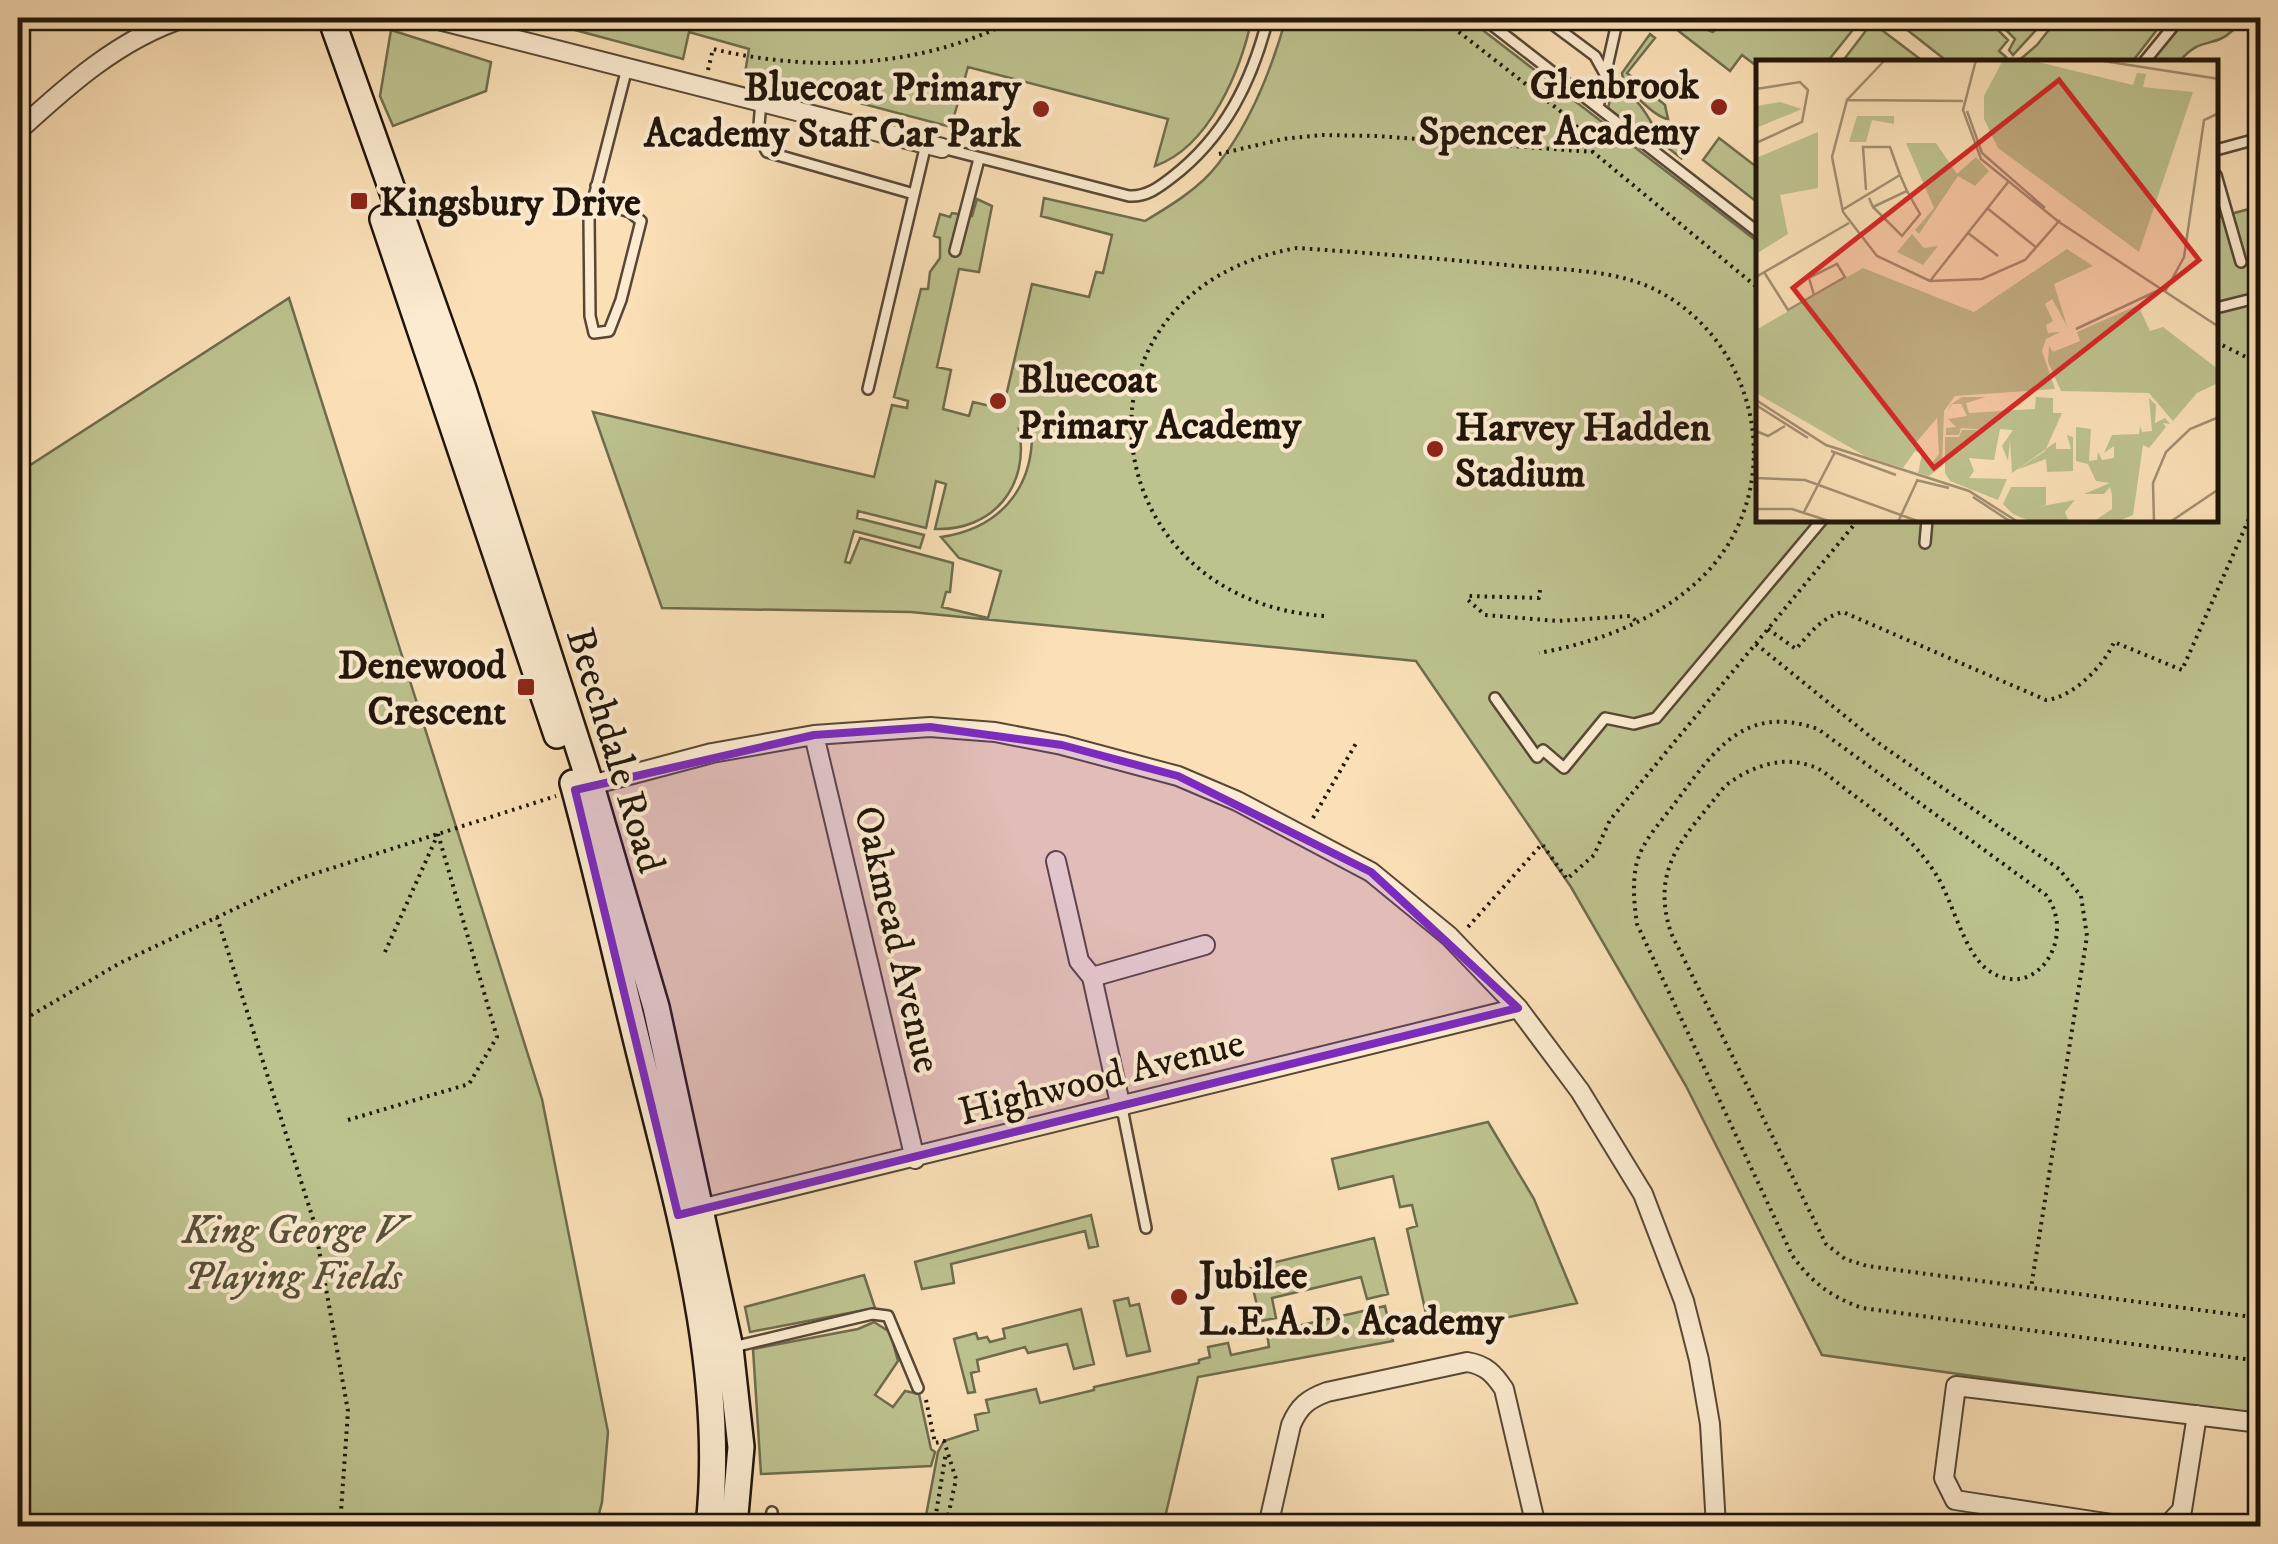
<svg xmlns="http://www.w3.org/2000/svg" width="2278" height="1544" font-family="'IM FELL DW Pica',serif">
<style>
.green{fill:#bdc28f;stroke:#6e6c4c;stroke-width:2.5;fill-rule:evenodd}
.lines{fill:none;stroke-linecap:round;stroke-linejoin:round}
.lane-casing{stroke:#574835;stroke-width:14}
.street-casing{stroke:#574835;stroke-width:22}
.secondary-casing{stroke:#20150a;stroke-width:30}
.path{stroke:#20150a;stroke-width:4;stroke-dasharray:2.5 5;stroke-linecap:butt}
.lane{stroke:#fcebd0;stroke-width:9}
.street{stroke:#fcebd0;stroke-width:18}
.secondary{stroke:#fcebd0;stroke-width:25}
.marked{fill:#7b2cbf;fill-opacity:0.2;stroke:#7b2cbf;stroke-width:8;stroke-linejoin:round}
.poi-dot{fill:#8f2418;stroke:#fcebd0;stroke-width:4}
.labels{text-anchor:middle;stroke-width:8;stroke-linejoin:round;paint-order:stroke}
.poi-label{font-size:40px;font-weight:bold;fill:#20150a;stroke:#fcebd0;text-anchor:start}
.street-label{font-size:40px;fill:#20150a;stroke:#fcebd0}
.park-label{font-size:40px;font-style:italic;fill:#575239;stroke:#fcebd0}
.inset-road{fill:none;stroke:#a38f72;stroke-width:2.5}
.view{fill:#d62828;fill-opacity:0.15;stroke:#d62828;stroke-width:5}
.inset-edge{fill:none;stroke:#20150a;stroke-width:5}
</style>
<rect width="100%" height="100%" fill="#fbe0b7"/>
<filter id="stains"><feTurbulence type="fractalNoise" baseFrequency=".002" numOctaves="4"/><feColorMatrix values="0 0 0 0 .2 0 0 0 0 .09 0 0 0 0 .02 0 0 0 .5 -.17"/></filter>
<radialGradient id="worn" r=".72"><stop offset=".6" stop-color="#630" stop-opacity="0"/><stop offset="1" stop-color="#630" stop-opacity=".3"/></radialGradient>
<path class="green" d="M530 18H1252C1241 69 1210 147 1155 166L1168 119 968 67 951 127 745 73 749 49 689 32 683 59Z
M1286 18H1467L1758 242V520H2216V218L2260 206V1416L1822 1355 1686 1086 1571 887 1416 661 911 612 662 608 593 412 874 477 892 405 907 408 908 401 894 397 921 289H928L930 272 940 258V238L934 236 940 214 950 217 952 213 972 216 977 199 992 206 979 272 959 269 937 367 951 370 943 409 969 416 973 402 1003 409 1032 284 1089 297 1096 272 1103 273 1112 235 1041 216 1044 198 1145 221C1170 206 1200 188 1218 164 1251 122 1272 68 1286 18ZM1019 429 1032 432C1033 490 998 529 941 537L959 558 1001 571 988 618 942 607 946 592H950L953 563 860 538 850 563 845 562 854 531 920 548 924 535 857 518 858 511 926 528 936 481 946 484 935 529C993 531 1030 486 1019 429Z
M1673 18H1696L1700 27 1713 32 1718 27 1712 23V18H1866L1924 62H1842L1868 28 1860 21 1827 62H1758V67L1742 55 1730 71 1676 29 1681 23Z
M1892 18H1986L2008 40 1999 51 2006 57 1999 62H1948Z
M1994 18H2047L2013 55 2009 50 2015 39Z
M2051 18H2166L2132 62H2017L2037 45 2055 22Z
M2187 18H2224L2232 31C2213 49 2201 35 2179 62H2151Z
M391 30 491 62 486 91 393 126 380 96Z
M1650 34 1655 38 1627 73 1665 105 1668 119C1655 117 1623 87 1622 73Z
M1615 93C1653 95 1645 140 1681 147V158L1645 130 1641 134 1608 108 1611 96Z
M1719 138 1758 168V203L1703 160Z
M289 298 542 1099 608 1432 602 1502 596 1526H18V473Z
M1488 1122 1534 1199 1577 1303 1422 1335 1419 1321 1427 1318 1407 1229 1417 1226 1412 1205 1400 1207 1393 1176 1339 1189 1332 1159Z
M1091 1215 1098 1246 1089 1248 1085 1231 951 1264 954 1283 922 1289 915 1262Z
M1374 1238 1388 1294 1367 1299 1361 1277 1272 1298 1276 1318 1261 1321 1248 1269Z
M864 1275 875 1308 750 1332 745 1307Z
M1128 1298 1130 1306 1139 1304 1150 1351 1127 1356 1114 1301Z
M1385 1306 1393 1341 1198 1377 1163 1526H924L938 1452 944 1441 978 1430 975 1415 989 1412 986 1400 1036 1389 1040 1403 1094 1390V1387L1199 1363V1360L1210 1357 1208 1347 1228 1343 1231 1355 1269 1347 1267 1333Z
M1081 1309 1094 1364 1074 1369 1067 1344 1028 1353 1025 1347 977 1360 979 1371 971 1373 975 1392 968 1393 954 1339 976 1333 978 1339 987 1337 990 1342 1005 1338 1003 1329Z
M874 1322 890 1332 898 1361 875 1395 893 1407 905 1391 919 1394 931 1449 935 1452 931 1466 761 1474 753 1349 858 1329Z"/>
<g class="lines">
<defs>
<path id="lane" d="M1483 18 1758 232
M1544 18 1595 56 1605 74
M2144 62 2180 18
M761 102 758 136 767 152 914 194
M1598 107 1618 18
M942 148 1129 196C1146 197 1158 188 1171 178 1225 137 1252 81 1268 18
M2216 150 2260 138
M2216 175 2241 262
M596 186 611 206 630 212 641 221 621 300 609 331 594 333 590 316 589 216 627 68
M955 251 979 159
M2216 308 2260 297
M868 389 926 144
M1925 543 1927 520
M1495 698 1537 757 1543 750 1564 768 1605 718 1634 724 1656 718 1822 520
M1122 1108 1146 1228
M733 1347 872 1314 888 1316 918 1388
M769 1526 772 1512"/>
<path id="street" d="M431 18 942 148
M18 131C67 86 119 39 184 18
M814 735 915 1159
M580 788 712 753 814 735 930 727 995 732 1062 745 1178 776 1237 801 1371 872 1449 936 1518 1008 1580 1091 1643 1194 1684 1301 1699 1360 1710 1424 1716 1526
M1056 861 1079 961 1092 977 1121 1108
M1092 977 1205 945
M688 1212 1518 1008
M1268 1526 1291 1425C1299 1406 1308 1399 1327 1392L1467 1362C1486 1365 1494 1374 1504 1389L1536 1526
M2125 1526 1955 1500 1944 1478 1956 1386 2260 1423
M2167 1526 2182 1510 2197 1415"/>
<path id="secondary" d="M331 18 463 389 591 786 656 1007 730 1348 741 1447 734 1526
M383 219 557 735
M573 783C599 878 620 975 644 1070 681 1218 726 1373 709 1526"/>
</defs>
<use href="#lane" class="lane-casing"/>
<use href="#street" class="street-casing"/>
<use href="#secondary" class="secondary-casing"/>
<path class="path" d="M1441 18 1573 121 1593 152
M708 70 713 49C815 73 923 68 1018 18
M1219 154 1283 139 1322 135 1377 136 1593 152 1758 288
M2216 342 2260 364
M1540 590 1539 598 1469 596 1468 600 1485 615 1557 621 1631 616 1637 622
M1324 616C1089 600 1056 290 1297 248 1371 253 1444 259 1517 266 1562 270 1610 269 1652 288 1758 339 1789 483 1708 571 1664 618 1600 642 1539 653
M1768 629 1796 649C1810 633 1822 617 1843 612L2046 700C2072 698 2104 666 2114 642L2182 670 2260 494
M1756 644 1877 742 2059 869 2081 896 2087 936 2031 1288
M1313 818 1358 740
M217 917 314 1222 348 1411 340 1526
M1468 927 1542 844 1567 879 1594 855 1610 820 1858 520
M385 952 438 834
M18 1023 120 963 298 879 556 796
M348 1120 469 1084 497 1037 438 834
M2260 1318 1867 1266 1845 1259 1826 1244 1671 933C1649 865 1687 835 1725 786 1750 767 1781 755 1811 766 1823 769 1833 780 1843 787 1879 814 1913 837 1937 876 1953 902 1964 953 1988 970 2035 1004 2078 937 2046 895L1818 729C1744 703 1714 751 1675 803 1661 822 1643 840 1637 862 1632 882 1634 903 1637 924L1792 1255C1810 1281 1831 1297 1862 1308L2260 1361
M926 1400 935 1443 944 1441 956 1479 946 1526
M934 1526 946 1452"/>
<use href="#lane" class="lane"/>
<use href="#street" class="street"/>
<use href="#secondary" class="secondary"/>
</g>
<path class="marked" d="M930 727 1062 745 1178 776 1371 872 1518 1008 678 1215 575 790 814 735Z"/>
<g class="poi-dot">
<circle cx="1719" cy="107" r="10"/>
<circle cx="1041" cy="109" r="10"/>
<rect x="349" y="191" width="20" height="20" rx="5"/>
<circle cx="998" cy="401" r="10"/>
<circle cx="1435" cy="449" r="10"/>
<rect x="516" y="677" width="20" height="20" rx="5"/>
<circle cx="1179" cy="1297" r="10"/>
</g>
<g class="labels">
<g class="poi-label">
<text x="1699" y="98" text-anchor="end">Glenbrook<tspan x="1699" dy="46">Spencer Academy</tspan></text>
<text x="1021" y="100" text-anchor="end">Bluecoat Primary<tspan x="1021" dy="46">Academy Staff Car Park</tspan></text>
<text x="379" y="215">Kingsbury Drive</text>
<text x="1018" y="392">Bluecoat<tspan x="1018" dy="46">Primary Academy</tspan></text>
<text x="1455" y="440">Harvey Hadden<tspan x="1455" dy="46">Stadium</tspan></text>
<text x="506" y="678" text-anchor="end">Denewood<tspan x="506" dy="46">Crescent</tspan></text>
<text x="1199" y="1288">Jubilee<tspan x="1199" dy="46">L.E.A.D. Academy</tspan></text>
</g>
<g class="street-label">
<text transform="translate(617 750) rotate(73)" y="14">Beechdale Road</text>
<text transform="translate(899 939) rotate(77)" y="14">Oakmead Avenue</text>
<text transform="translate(1101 1076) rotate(-14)" y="14">Highwood Avenue</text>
</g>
<g class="park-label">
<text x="293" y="1243">King George V<tspan x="293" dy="46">Playing Fields</tspan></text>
</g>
</g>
<g transform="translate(1756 60)">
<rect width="462" height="462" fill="#fbe0b7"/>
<path d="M247 0H274L377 25 381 13 390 14 387 27 437 32 383 192 242 88 228 59V36ZM24 42 46 49 0 68V46ZM101 56H138V64L116 60 110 82H93ZM62 72V128L24 135 32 174 0 194V98ZM150 83H180L201 114 220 97 233 111 219 126 202 116 163 174 159 170 178 148ZM156 174 168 188 182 186 167 205 141 192ZM311 189 337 206 298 224 311 266 296 239 289 244 297 261 290 265 292 273 304 272 290 279 286 291 299 329 199 336 188 351 186 406 173 416 162 413 166 394 159 391 147 408 109 396 0 333V270L107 208 218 252ZM181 358 183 394 174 406 158 385ZM382 245 394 271 407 267 462 309V323L441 333 417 361 393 333 305 331 292 302 293 286 297 292 324 281 321 272ZM206 337H230L210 343 213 353 279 349 280 337 297 338V353H306L289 391 256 413 254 381 252 401 246 386 257 370 244 369 238 400 213 398 218 411 213 418 251 419 242 440 194 421 189 413V377H203L206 370H232L205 368 203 375H190V368L200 367 192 359 211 356 205 344H196L191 353 195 344ZM393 338 400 345 399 363 409 358 414 364 407 363 410 367 393 388 387 385 377 455 360 462H337L356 449V435L354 427 348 434H328L354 423 340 421 332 404 320 401V367L335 369 333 401 341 400 342 392 346 400 358 398V386L348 393 356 375 383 374 384 366 386 372 396 371ZM311 375 317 377V411L291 412 290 399 260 410 300 382V389H315ZM255 427H290V445L281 447 319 440 309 452 313 462H276L257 454 247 444Z" fill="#bdc28f" fill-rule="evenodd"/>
<path class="inset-road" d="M129 0 91 40 76 97 87 152 121 196 174 221 226 219 269 200 304 160M220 0 207 50 225 99 303 162 463 267M341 0 463 19M0 29 44 22 52 30 46 62 0 83M91 40 207 41M211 51 226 93 289 148M110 130 107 87H134L144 115M117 147 146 176 164 154 151 131M231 148 281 188M86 150 144 115 151 131 117 147 113 138M212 173 242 196M8 212 32 250 58 235 89 217 81 204 53 218 58 235M0 217 93 163M174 221 253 121M409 232 428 197 448 60 463 53M320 269 403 230M0 340 70 385 213 431 262 462M0 345 52 378M0 371 12 376 29 366M75 391 140 415M0 418 49 420 164 462M160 420 193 428M217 437 255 462M0 449H36L76 462M48 452 79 392M142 462 161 421M398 462 397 423 410 392 434 369 463 357M414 462 463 429"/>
<path class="view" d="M303 20 443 200 178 408 37 228Z"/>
<rect width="462" height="462" class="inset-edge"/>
</g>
<rect width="2278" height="1544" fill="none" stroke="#fbe0b7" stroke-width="60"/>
<rect x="20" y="20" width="2238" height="1504" fill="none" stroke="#20150a" stroke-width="5"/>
<rect x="30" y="30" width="2218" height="1484" fill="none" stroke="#20150a" stroke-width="2.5"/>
<rect width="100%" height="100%" filter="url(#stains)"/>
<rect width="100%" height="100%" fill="url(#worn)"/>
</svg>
